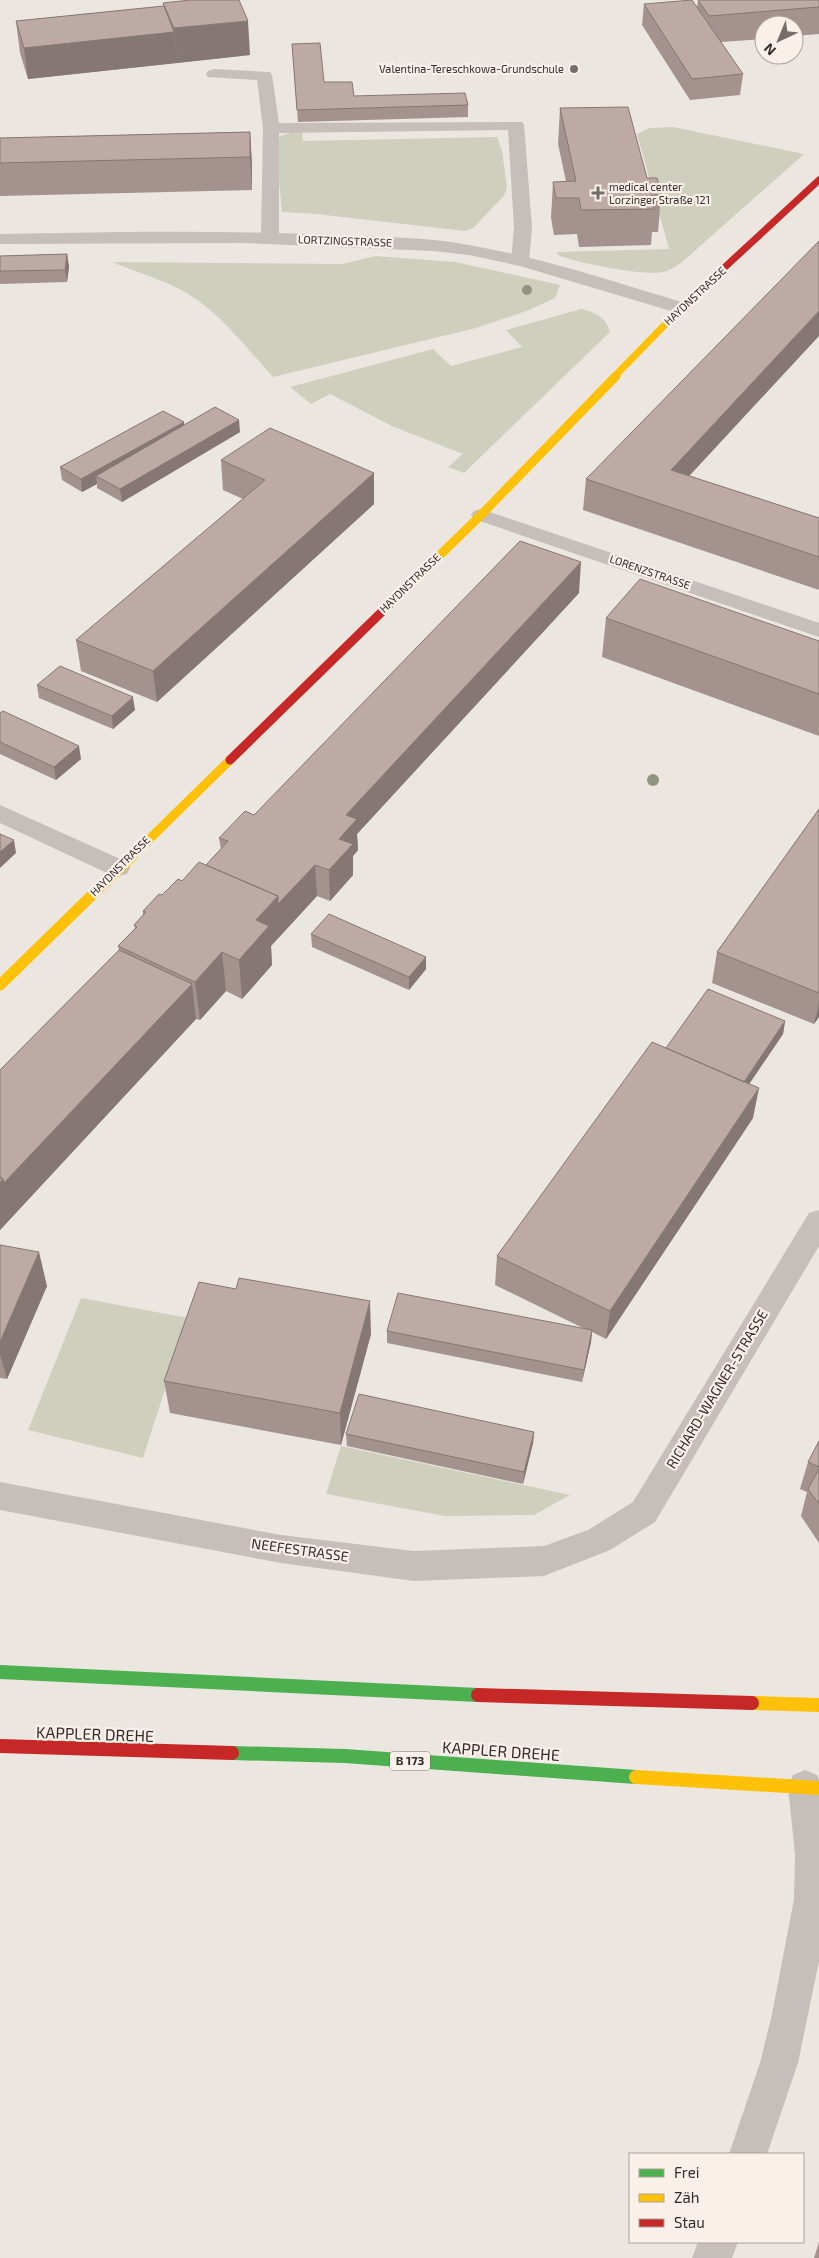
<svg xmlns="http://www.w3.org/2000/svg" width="819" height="2258" font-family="'Exo 2',sans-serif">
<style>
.green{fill:#ced0bd}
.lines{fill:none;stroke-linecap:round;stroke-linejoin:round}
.lane{fill:#c5beba;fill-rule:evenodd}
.street{fill:#c5beba;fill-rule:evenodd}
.fast{stroke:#4caf50;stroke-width:14}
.slow-far3{stroke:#ffc107;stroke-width:7}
.slow-far2{stroke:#ffc107;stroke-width:9}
.slow-far1{stroke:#ffc107;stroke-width:11}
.slow{stroke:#ffc107;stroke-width:14}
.jam-far2{stroke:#c62828;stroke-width:7}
.jam-far1{stroke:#c62828;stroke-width:9}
.jam{stroke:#c62828;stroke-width:14}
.tree{fill:#91947f}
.wall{fill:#a3928d}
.shaded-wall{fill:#857773}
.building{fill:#beaaa4;stroke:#857773}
.poi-dot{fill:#756d69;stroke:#f8f0e9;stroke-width:2}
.labels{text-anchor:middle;stroke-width:4.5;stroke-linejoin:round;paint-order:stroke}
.far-poi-label{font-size:11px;fill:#352c29;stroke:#f8f0e9;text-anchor:end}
.far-street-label{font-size:11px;fill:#352c29;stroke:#f8f0e9}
.shield{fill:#f8f0e9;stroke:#706763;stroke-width:1}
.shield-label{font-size:12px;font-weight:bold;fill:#352c29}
.street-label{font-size:14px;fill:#352c29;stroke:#f8f0e9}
.near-street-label{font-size:16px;fill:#352c29;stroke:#f8f0e9}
</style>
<rect width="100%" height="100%" fill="#ece6e1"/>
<path class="green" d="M673 127 804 154 681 263C676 266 672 269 667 271 648 278 580 263 560 256L556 252 669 249 637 134 649 128Z
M297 131 302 132 303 141 497 137 502 151 507 187 504 196 473 228 465 231 316 214 282 212 275 140 283 135Z
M375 256 455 262 560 285 555 298 529 310 476 328 273 377C250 352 228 323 200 302 176 283 141 274 112 262L342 264Z
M581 309C595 312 606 317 610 332L464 473 448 467 463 454 392 426 330 394 311 404 290 387 433 349 451 366 522 347 506 330Z
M81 1298 188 1318 143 1458 28 1430Z
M341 1446 570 1495 534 1515 445 1516 326 1494Z"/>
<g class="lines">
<path class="lane" d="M214 69 270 72 272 75 279 123 522 122 524 125 532 227 529 261 526 265H514L511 261 514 227 508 130 279 133V238L276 242H264L261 238 263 128 257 80 208 77 206 74 208 71Z
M805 1770 817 1775 819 1779V1961L798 2063 767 2154H729L760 2063 772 2014 794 1899 795 1854 788 1787 793 1775Z
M698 2242H738L732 2258H692Z"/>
<path class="street" d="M122 232C194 231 266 232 337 235 381 237 426 237 469 245 543 258 615 282 688 304L690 308 688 312 681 314 520 266 469 255 433 251 244 243 0 244V234Z
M481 509 819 623V637L474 519 471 515 474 511Z
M0 805 127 862 130 868 127 874 118 876 109 874 0 823Z
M819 1210V1246L655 1522 610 1550 544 1576 414 1581 281 1563 0 1510V1482L281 1535 414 1551 544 1546 588 1530 633 1502 809 1213Z"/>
<path class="fast" d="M0 1672 478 1695
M232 1753 345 1756 636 1777"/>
<path class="slow-far3" d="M614 377 685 304"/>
<path class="slow-far2" d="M395 599 481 515 616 376
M130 858 230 760"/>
<path class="slow-far1" d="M0 985 131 857"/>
<path class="slow" d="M752 1703 819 1705
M636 1777 819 1788"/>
<path class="jam-far2" d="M685 304 819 180"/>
<path class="jam-far1" d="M230 760 395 599"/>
<path class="jam" d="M478 1695 752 1703
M0 1746 232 1753"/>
</g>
<g class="tree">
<circle cx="527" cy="290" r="5"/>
<circle cx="653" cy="780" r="6"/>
</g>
<path class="wall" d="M698 0H819V34L794 36V25H764V39L721 42 743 74 740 95 690 100 642 25 644 4 697 7Z
M163 3 250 55 28 79 20 53 16 21 164 6Z
M292 44 324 82 354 96 468 105V117L298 122Z
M560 108 647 178 661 195 658 232H652L651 245 579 247 577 234 554 235 551 218 553 182 566 181 558 144Z
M250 132 252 165V190L0 196V138Z
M67 254 69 267 67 282 0 284V256Z
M184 425 240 432 122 502 97 488V484L82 492 62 480 60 467Z
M221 460 374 473V504L157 702 81 671 76 640 243 499 223 490Z
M690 476 819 518V590L583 510 586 479Z
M579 593 357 834 358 850 353 856V875L330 901 317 896 271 946 272 965 242 999 226 991 200 1020 196 1019 0 1230V1070L119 950 118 946 135 928 134 925 143 915V911L182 881 206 865 221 849 219 838 254 815Z
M606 618 819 641V736L602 657Z
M37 685 135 710 113 729 39 698Z
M0 713 81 759 56 780 0 754Z
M819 809V1017L814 1024 712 983 717 952Z
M311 934 426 957V969L409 990 312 947Z
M785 1021 783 1034 749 1084 753 1118 606 1339 592 1332 591 1342 582 1382 387 1343V1331L585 1329 495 1285 497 1256 666 1048Z
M0 1245 47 1286 7 1379 0 1378Z
M236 1289 371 1334 341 1445 170 1413 164 1381Z
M534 1432 533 1443 523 1484 347 1446 346 1434Z
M819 1441V1543L801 1516 807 1492 800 1489 808 1462Z
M819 2242V2258H814Z"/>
<path class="shaded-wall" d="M248 21 250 55 177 63 174 28Z
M174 32 177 63 28 79 24 48Z
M250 132 252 165V190L250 157Z
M67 254 69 267 67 282 65 270Z
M819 311V336L667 500 671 470Z
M239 420 240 432 122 502 120 489Z
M184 422 185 435 96 476 97 484 82 492 81 479Z
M374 473V504L157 702 153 671Z
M581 562 579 593 357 834 358 850 353 856V875L330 901 329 870 339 839 346 815Z
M133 697 135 710 113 729 112 716Z
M79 746 81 759 56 780 54 767Z
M14 840 16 853 0 868V852Z
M315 865 317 896 271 946 272 965 242 999 239 960 256 920 278 896Z
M222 952 226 991 200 1020 195 982Z
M426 957V969L409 990V977Z
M192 984 196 1019 0 1230V1183Z
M819 1003V1017L814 1024Z
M785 1021 783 1034 735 1105 737 1093Z
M759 1088 753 1118 606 1339 610 1311Z
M39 1252 47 1286 7 1379 0 1354V1342Z
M370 1301 371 1334 341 1445 340 1413Z
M592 1330 591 1342 582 1382 584 1370Z
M534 1432 533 1443 523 1484 524 1472Z"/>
<path class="building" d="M190 0H239L248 21 174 28 163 3Z
M692 0 743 74 692 79 644 4Z
M698 0H819V7L709 16Z
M164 6 174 32 24 48 16 21Z
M320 43 324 82H352L354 96 465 93 468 105 297 110 292 44Z
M628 107 647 178H657L661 195H651L654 209 581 210 579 198H556L553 182 576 181 560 108Z
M250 132V157L0 163V138Z
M819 241V311L671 470 819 518V557L586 479Z
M67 254 65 270 0 271V256Z
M215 407 239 420 120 489 96 476Z
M163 411 184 422 81 479 60 467Z
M270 428 374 473 153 671 76 640 265 480 221 460Z
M520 541 581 562 346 815 357 819 339 839 353 844 329 870 315 865 278 904V896L206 865 228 841 219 838 245 811 254 815Z
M640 579 819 641V694L606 618Z
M60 666 133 697 112 716 37 685Z
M3 711 79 746 54 767 0 742V713Z
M819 809V993L717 952Z
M0 834 14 840 0 852Z
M199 862 278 896 256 920 269 926 239 960 222 952 195 982 118 946 137 927 134 925 146 912 143 911 159 894 162 895 178 879 182 881Z
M329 914 426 957 409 977 311 934Z
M119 950 192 984 4 1183 3 1179 0 1177V1070Z
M708 989 785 1021 744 1082 666 1048Z
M652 1042 759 1088 610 1311 497 1256Z
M0 1177 3 1179 0 1183Z
M0 1245 39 1252 0 1342Z
M239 1278 370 1301 340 1413 164 1381 199 1282 236 1289Z
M398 1293 592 1330 584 1370 387 1331Z
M359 1394 534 1432 524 1472 346 1434Z
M819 1441V1467L808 1462Z
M819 1469V1504L808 1489Z"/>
<g class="poi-dot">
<circle cx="574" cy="69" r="5"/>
<path d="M595.5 185.5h5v5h5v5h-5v5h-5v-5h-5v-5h5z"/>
</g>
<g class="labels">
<g class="far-poi-label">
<text x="564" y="73">Valentina-Tereschkowa-Grundschule</text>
<text x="609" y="191" text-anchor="start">medical center<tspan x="609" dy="13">Lorzinger Straße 121</tspan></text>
</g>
<g class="far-street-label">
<text transform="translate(345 241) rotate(2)" y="4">LORTZINGSTRASSE</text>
<text transform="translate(695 296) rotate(-43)" y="4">HAYDNSTRASSE</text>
<text transform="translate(650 572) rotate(19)" y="4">LORENZSTRASSE</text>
<text transform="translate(410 583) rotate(-44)" y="4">HAYDNSTRASSE</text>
<text transform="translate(120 866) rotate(-45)" y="4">HAYDNSTRASSE</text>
</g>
<rect class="shield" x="390" y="1751.5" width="40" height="19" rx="4"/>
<g class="shield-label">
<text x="410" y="1765">B 173</text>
</g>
<g class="street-label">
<text transform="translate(717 1389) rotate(-59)" y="5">RICHARD-WAGNER-STRASSE</text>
<text transform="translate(300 1550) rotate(8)" y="5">NEEFESTRASSE</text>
</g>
<g class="near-street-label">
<text transform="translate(95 1734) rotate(2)" y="6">KAPPLER DREHE</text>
<text transform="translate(501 1751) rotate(4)" y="6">KAPPLER DREHE</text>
</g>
</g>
<rect x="629" y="2153" width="175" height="90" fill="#f8f0e9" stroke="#aaa29c"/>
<rect x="639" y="2169" width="25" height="8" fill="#4caf50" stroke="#aaa29c"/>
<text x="674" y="2178" font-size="15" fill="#352c29">Frei</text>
<rect x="639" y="2194" width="25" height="8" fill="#ffc107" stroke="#aaa29c"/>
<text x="674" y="2203" font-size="15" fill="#352c29">Zäh</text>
<rect x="639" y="2219" width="25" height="8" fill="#c62828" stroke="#aaa29c"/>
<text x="674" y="2228" font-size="15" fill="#352c29">Stau</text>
<g transform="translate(779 40) rotate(224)"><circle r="24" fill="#f8f0e9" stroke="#aaa29c"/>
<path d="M0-4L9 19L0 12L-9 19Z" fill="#756d69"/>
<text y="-8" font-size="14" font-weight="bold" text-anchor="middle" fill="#352c29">N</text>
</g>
</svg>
